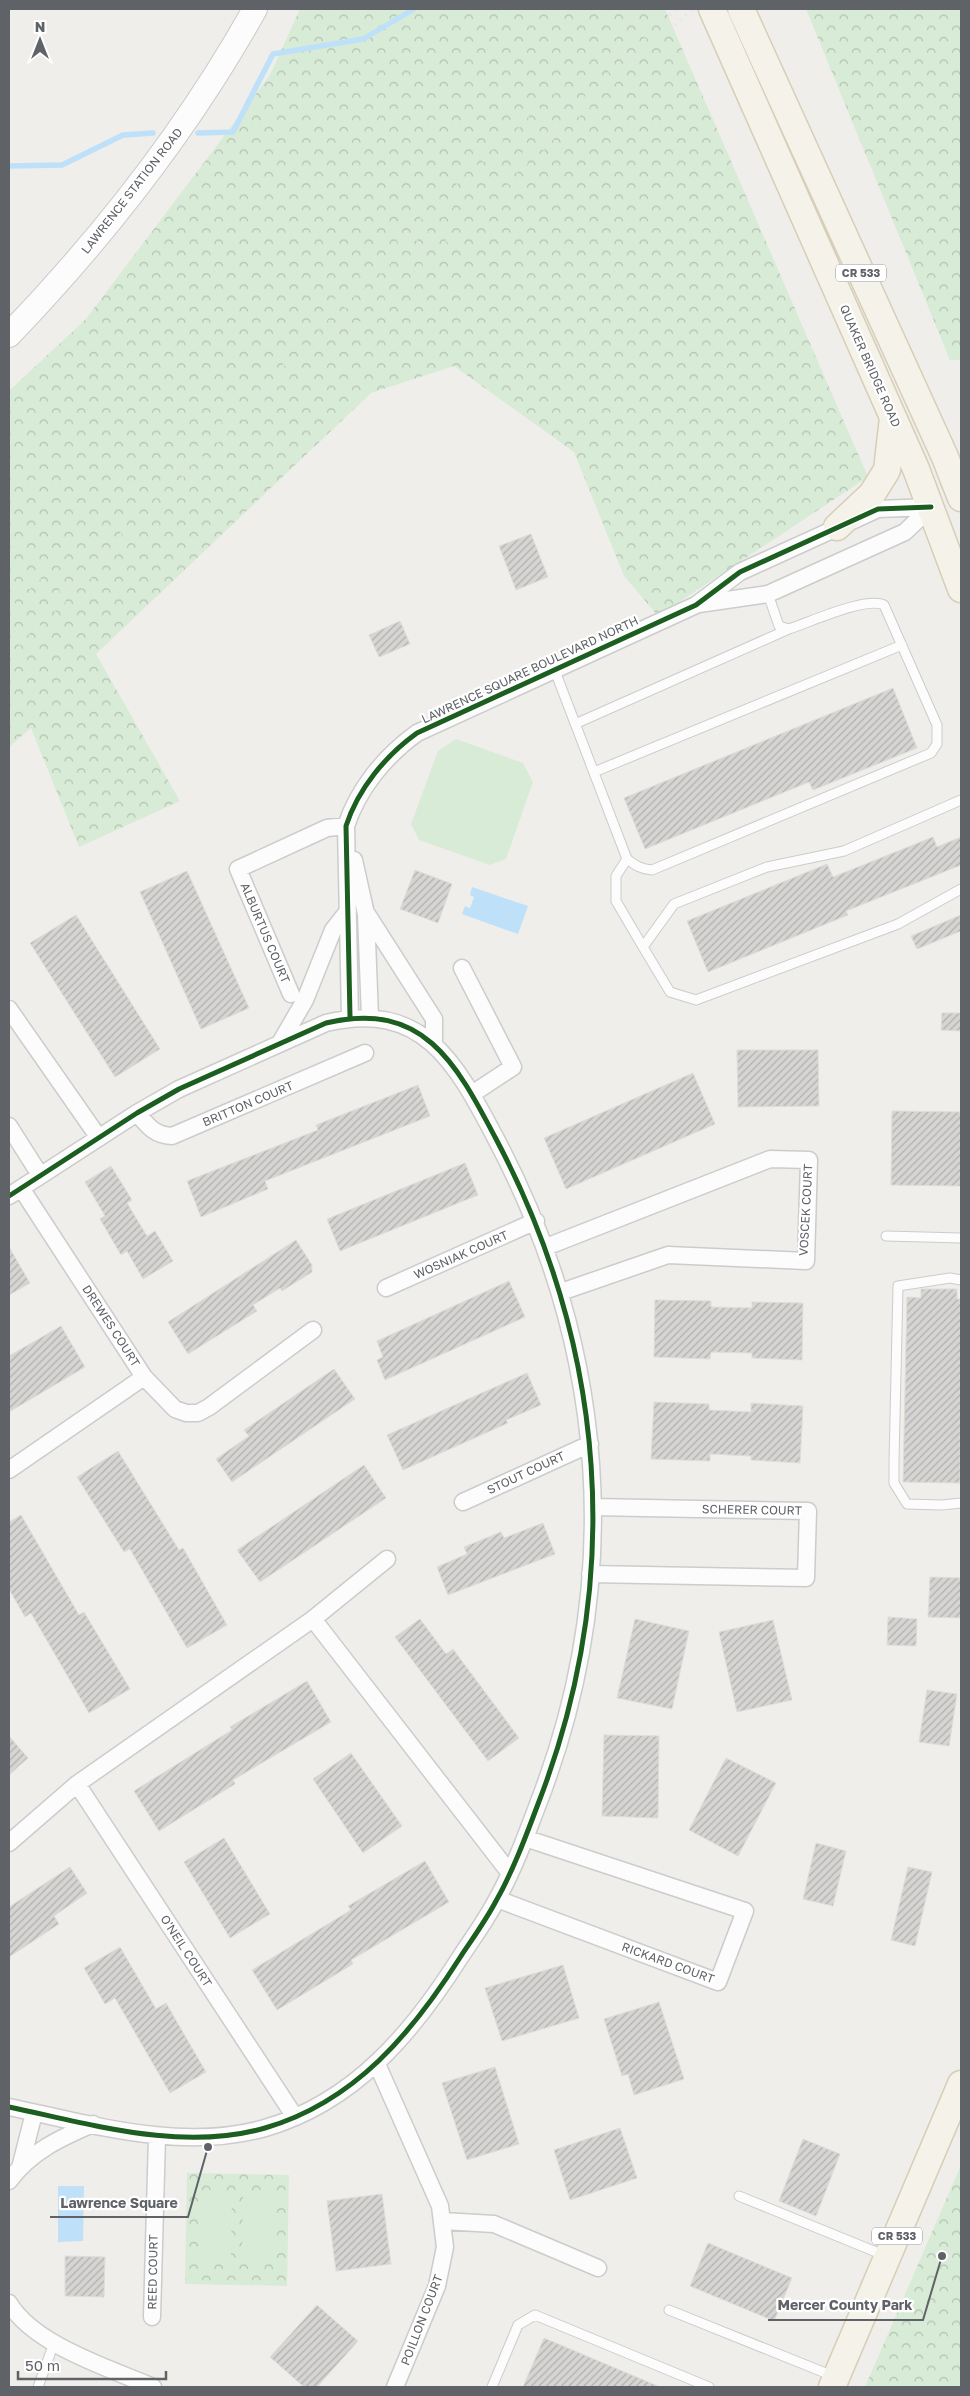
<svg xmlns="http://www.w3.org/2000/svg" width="970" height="2396" font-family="'Golos Text',sans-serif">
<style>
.forest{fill:url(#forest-crowns)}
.pitch{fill:#d8ebd6}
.water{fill:#bfe0f9}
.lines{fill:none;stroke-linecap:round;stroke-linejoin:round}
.stream{stroke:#bfe0f9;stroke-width:5.5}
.building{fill:url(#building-hatch);stroke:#deddd9}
.service-casing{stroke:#cbcccc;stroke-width:11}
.minor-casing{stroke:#cbcccc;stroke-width:19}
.secondary-casing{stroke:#cacacb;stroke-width:26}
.primary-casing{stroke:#d7ceb8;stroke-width:29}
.service{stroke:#fdfcfc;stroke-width:9}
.minor{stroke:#fdfcfc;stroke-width:16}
.secondary{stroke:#fdfcfc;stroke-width:24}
.primary{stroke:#f4f2e9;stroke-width:26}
.rail{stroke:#e4e4e4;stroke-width:4;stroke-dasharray:1 6;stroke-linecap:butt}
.cycleway-casing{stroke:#fff;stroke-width:8}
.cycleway{stroke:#1b5e20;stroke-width:5}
.labels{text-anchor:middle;stroke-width:4.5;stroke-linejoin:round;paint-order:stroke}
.shield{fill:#fff;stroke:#8f9295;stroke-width:1}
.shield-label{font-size:11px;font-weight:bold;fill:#5f6368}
.street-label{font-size:12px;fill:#5f6368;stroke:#fff}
.leader{fill:none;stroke:#5f6368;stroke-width:2}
.callout-dot{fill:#5f6368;stroke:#fff;stroke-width:2}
.callout-label{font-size:14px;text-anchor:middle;font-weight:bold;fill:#5f6368;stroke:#fff;stroke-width:4.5;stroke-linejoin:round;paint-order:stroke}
</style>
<defs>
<pattern id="forest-crowns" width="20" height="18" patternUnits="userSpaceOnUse" patternTransform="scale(1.25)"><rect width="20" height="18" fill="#d8ebd6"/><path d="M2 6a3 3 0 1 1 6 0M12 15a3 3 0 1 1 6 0" fill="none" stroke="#b2c2b1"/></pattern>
<pattern id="building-hatch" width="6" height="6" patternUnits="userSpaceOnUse" patternTransform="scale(1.25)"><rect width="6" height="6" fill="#d6d5d3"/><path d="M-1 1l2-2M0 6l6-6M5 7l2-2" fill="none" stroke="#b1b0af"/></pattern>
</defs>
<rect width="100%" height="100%" fill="#efeeea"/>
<path class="forest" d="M300 9H665L868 477 658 616 624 576 574 452 454 366 371 393 96 654 180 801 79 847 31 728 9 747V391L86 319 270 75Z
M806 9H961V360H950Z
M961 2165V2387H865Z
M187 2173 289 2175 287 2286 185 2284Z"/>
<path class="pitch" d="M456 739 523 763 533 782 506 859 490 865 419 840 411 824 438 751Z
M199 2192 232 2193 231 2262H198Z
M243 2193 275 2194 274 2263H242Z"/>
<path class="water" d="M472 887 528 906 518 934 462 914 465 906 470 908 474 897 470 895Z
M58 2186H84L83 2241 58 2242Z"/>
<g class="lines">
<path class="stream" d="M198 133 233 132 273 54 363 39 414 9
M9 166 62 165 123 135 153 133"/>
</g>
<path class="building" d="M531 534 548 577 516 590 499 546Z
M400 621 410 644 379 657 369 635Z
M893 688 917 748 813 790 809 782 645 849 624 798Z
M933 837 937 847 961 837V865L846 911 848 915 708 972 687 921 827 864 833 877Z
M415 870 452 884 438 923 400 909Z
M187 871 249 1008 201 1029 140 892Z
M76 915 160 1049 115 1077 30 943Z
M961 915V931L917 949 911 936Z
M942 1013H961V1031L941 1030Z
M737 1050H818L819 1106 738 1107Z
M693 1073 715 1124 566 1189 544 1138Z
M418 1085 430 1116 265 1181 268 1189 201 1217 187 1181 318 1130 316 1125Z
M892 1111 961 1112V1186L891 1185Z
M465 1163 478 1195 340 1251 327 1219Z
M111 1166 132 1200 127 1203 147 1236 155 1231 173 1261 143 1279 127 1251 121 1255 100 1219 105 1216 85 1182Z
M296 1240 312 1265V1272L282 1291 280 1288 253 1305 257 1311 188 1354 168 1322Z
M9 1247 30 1283 9 1295Z
M509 1281 525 1317 385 1380 377 1360 383 1357 377 1341Z
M921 1289H957V1299H961L960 1483 903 1482 907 1297 921 1298Z
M655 1300 711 1301V1307L752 1308V1302L803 1303 802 1360 752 1358V1353L711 1352 710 1359 654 1357Z
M61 1326 85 1367 9 1412V1356Z
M334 1369 355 1399 232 1482 216 1459 249 1436 244 1430Z
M527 1373 541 1405 506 1420 508 1423 403 1470 387 1435Z
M654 1402 709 1404V1410L751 1412V1403L803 1406 800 1463 751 1460V1456L710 1454V1461L651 1459Z
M118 1451 179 1550 183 1548 227 1625 187 1648 130 1549 124 1552 77 1477Z
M364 1465 386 1498 260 1582 237 1550Z
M21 1515 79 1615 84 1612 130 1689 89 1713 31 1613 25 1617 9 1589V1522Z
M543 1523 555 1554 448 1595 437 1567 467 1554 464 1547 501 1532 504 1538Z
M930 1577 961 1578V1618L928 1617Z
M888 1617 917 1619 916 1646 887 1645Z
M420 1619 446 1654 453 1649 519 1738 488 1761 395 1637Z
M635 1619 689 1631 672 1709 617 1698Z
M773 1620 792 1700 737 1712 719 1632Z
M307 1681 331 1722 233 1780 235 1784 159 1831 134 1791 232 1730 230 1727Z
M927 1690 957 1694 949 1746 919 1742Z
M604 1735 659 1736 658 1818 602 1816Z
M9 1736 28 1758 9 1775Z
M351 1753 402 1826 363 1853 313 1779Z
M726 1758 776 1783 738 1856 689 1830Z
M224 1838 270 1914 230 1938 184 1862Z
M816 1843 846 1851 833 1906 803 1899Z
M425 1861 449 1902 351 1960 353 1964 277 2010 252 1970 351 1910 348 1906Z
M70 1867 87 1893 54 1916 59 1924 9 1957V1907Z
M908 1867 932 1872 915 1946 891 1940Z
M120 1947 156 2009 166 2003 206 2072 170 2093 115 1998 105 2004 84 1968Z
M563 1965 579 2018 502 2041 485 1988Z
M659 2002 684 2079 634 2095 628 2074 622 2076 604 2019Z
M495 2067 519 2144 467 2160 442 2083Z
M620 2128 637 2178 570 2200 554 2150Z
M803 2139 840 2154 816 2216 779 2201Z
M382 2194 391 2264 336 2271 327 2201Z
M708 2243 792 2278 774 2321 690 2286Z
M65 2256 105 2257 104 2297 65 2296Z
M317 2305 358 2341 317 2387H304L270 2357Z
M544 2338 660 2387H523Z"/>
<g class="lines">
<defs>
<path id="service" d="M555 671 627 859C636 866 641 869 652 870L931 753 937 744V725L884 605C866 596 808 623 789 629L779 626 768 594
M575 724 789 629
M594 772 902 645
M961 800 844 851 767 867 674 904 643 947 670 992 696 1000 898 924 961 889
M627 859 616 876V901L643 947
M886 1236 961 1238
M961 1280 950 1278 898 1286 894 1461V1483L907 1504 942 1505 961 1503
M739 2196 886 2256
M669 2310 833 2376
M38 2387 54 2343
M492 2387 518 2325 535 2315 709 2387"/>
<path id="minor" d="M699 604 768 594 905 532 931 507
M354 860 366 914 370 1017
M367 914 434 1019V1042
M462 968 513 1067 472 1094
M291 994 238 869 327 828 346 826
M9 1009 99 1138
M350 1017 346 826C358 789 385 756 417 733L696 605 740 572 878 509 931 507
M280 1043 305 1000 333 930 348 911
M137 1113C148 1126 154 1135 172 1136L365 1053
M9 1126 40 1175
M21 1188 144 1377 175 1409 186 1413H198L209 1407 313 1330
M9 1196 137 1113 179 1089 326 1023C423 1000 456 1063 495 1137 607 1348 625 1580 538 1804 526 1836 513 1871 496 1901 486 1920 473 1938 461 1956 413 2032 355 2102 265 2128 181 2152 91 2124 9 2107
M546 1247 770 1159 809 1160 806 1261 668 1255 561 1292
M386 1288 536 1221
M9 1470 144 1377
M463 1502 590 1444
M590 1574 806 1578 808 1511 593 1507
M313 1619 509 1872
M77 1784 295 2117
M9 1843 77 1784 313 1619 387 1559
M497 1899 718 1982 745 1911 525 1838
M377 2064 440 2206 445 2247 437 2286 395 2387
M21 2164 34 2113
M9 2181C30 2152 60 2138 93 2124
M443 2221 494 2224 598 2268
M9 2303C34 2345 109 2368 153 2387
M152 2317 157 2136"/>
<path id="secondary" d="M9 335C104 236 188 129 255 9"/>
<path id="primary" d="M712 9 916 469 961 589
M741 9 945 457 961 498
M837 527 872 494 887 470 893 418
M832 2387 961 2084"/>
</defs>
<use href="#service" class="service-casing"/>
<use href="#minor" class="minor-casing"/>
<use href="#secondary" class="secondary-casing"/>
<use href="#primary" class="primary-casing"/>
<use href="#service" class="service"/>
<use href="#minor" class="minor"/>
<use href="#secondary" class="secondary"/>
<use href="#primary" class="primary"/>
<path class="rail" d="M9 608 643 9
M9 625 660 9
M9 640 677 9
M9 655 692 9"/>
<defs>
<path id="cycleway" d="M350 1017 346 826C358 789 385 756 417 733L696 605 740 572 878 509 931 507
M9 1196 137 1113 179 1089 326 1023C423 1000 456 1063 495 1137 607 1348 625 1580 538 1804 526 1836 513 1871 496 1901 486 1920 473 1938 461 1956 413 2032 355 2102 265 2128 181 2152 91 2124 9 2107"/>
</defs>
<use href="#cycleway" class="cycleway-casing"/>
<use href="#cycleway" class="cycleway"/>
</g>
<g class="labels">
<g class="shield">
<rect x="836" y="264.5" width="50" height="17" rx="4"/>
<rect x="872" y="2227.5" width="50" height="17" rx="4"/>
</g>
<g class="shield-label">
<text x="861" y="277">CR 533</text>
<text x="897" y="2240">CR 533</text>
</g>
<g class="street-label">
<text transform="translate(132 191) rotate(-52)" y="4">LAWRENCE STATION ROAD</text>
<text transform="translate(870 366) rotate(66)" y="4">QUAKER BRIDGE ROAD</text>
<text transform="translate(530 670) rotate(-25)" y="4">LAWRENCE SQUARE BOULEVARD NORTH</text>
<text transform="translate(265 933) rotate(67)" y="4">ALBURTUS COURT</text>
<text transform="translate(248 1104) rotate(-23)" y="4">BRITTON COURT</text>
<text transform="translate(806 1210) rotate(-87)" y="4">VOSCEK COURT</text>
<text transform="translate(461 1255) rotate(-24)" y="4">WOSNIAK COURT</text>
<text transform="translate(111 1326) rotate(57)" y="4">DREWES COURT</text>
<text transform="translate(526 1473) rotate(-25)" y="4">STOUT COURT</text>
<text transform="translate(752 1510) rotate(1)" y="4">SCHERER COURT</text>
<text transform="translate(186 1951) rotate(57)" y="4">O'NEIL COURT</text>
<text transform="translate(668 1963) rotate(20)" y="4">RICKARD COURT</text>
<text transform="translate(153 2272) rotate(-89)" y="4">REED COURT</text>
<text transform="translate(422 2320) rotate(-69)" y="4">POILLON COURT</text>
</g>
</g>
<path class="leader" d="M208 2147L188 2217H50M942 2256L923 2320H768"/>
<g class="callout-dot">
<circle cx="208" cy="2147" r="5"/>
<circle cx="942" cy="2256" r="5"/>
</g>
<g class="callout-label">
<text x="119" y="2208">Lawrence Square</text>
<text x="845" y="2310">Mercer County Park</text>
</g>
<rect width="970" height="2396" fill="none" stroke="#5f6368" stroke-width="20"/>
<g transform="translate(40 40)" stroke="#ffffff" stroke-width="4" paint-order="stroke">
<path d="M0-4L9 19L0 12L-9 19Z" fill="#5f6368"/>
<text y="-8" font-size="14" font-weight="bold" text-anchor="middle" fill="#5f6368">N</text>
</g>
<path d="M18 2371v8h148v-8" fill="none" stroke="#5f6368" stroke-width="2.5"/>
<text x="25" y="2371" font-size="15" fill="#5f6368" stroke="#ffffff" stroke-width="4" paint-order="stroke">50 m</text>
</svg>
